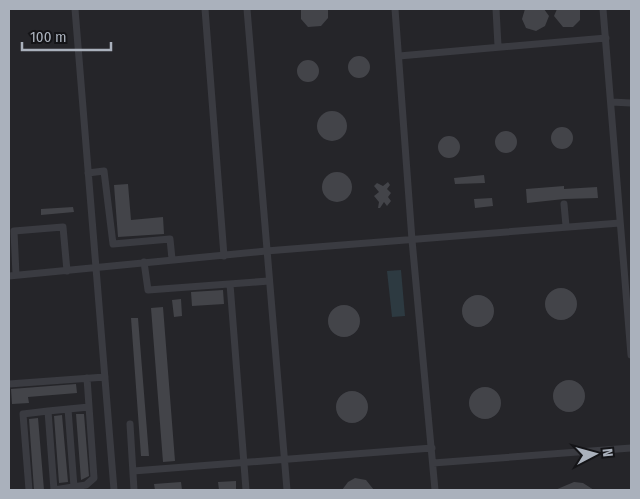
<svg xmlns="http://www.w3.org/2000/svg" width="640" height="499" font-family="'Fira Sans Condensed',sans-serif">
<style>
.built{fill:#252529}
.water{fill:#2d3a41}
.building{fill:#434449}
.lines{fill:none;stroke-linecap:round;stroke-linejoin:round}
.minor{stroke:#3a3b41;stroke-width:7}
</style>
<rect width="100%" height="100%" fill="#19191c"/>
<path class="built" d="M9 9H631V490H9Z"/>
<path class="water" d="M401 270 405 316 392 317 387 271Z"/>
<path class="building" d="M301 9H328V18L321 26 308 27 301 19Z
M525 9H544L549 16 545 26 536 31 526 28 522 19Z
M557 9H580V20L573 27H563L554 16Z
M348 67a11 11 0 1 1 22 0a11 11 0 1 1-22 0Z
M297 71a11 11 0 1 1 22 0a11 11 0 1 1-22 0Z
M317 126a15 15 0 1 1 30 0a15 15 0 1 1-30 0Z
M551 138a11 11 0 1 1 22 0a11 11 0 1 1-22 0Z
M495 142a11 11 0 1 1 22 0a11 11 0 1 1-22 0Z
M438 147a11 11 0 1 1 22 0a11 11 0 1 1-22 0Z
M322 187a15 15 0 1 1 30 0a15 15 0 1 1-30 0Z
M484 175 485 183 455 184 454 178Z
M388 182 390 185 387 189 391 193 388 197 391 201 387 206 384 202 380 208H378L379 202 374 196 379 192 374 186 377 183 383 186Z
M128 184 131 220 163 217 164 234 118 237 114 185Z
M564 186V189L597 187 598 198 564 199 527 203 526 189Z
M492 198 493 206 475 208 474 199Z
M73 207 74 212 41 215V209Z
M545 304a16 16 0 1 1 32 0a16 16 0 1 1-32 0Z
M223 290 224 304 192 306 191 292Z
M462 311a16 16 0 1 1 32 0a16 16 0 1 1-32 0Z
M181 299 182 316 174 317 172 300Z
M328 321a16 16 0 1 1 32 0a16 16 0 1 1-32 0Z
M163 307 175 461 163 462 151 308Z
M131 318H138L149 456H141Z
M553 396a16 16 0 1 1 32 0a16 16 0 1 1-32 0Z
M76 384 77 393 28 397 29 403 12 404 11 389Z
M469 403a16 16 0 1 1 32 0a16 16 0 1 1-32 0Z
M336 407a16 16 0 1 1 32 0a16 16 0 1 1-32 0Z
M76 414H84L89 476 81 480Z
M62 415 68 482 59 483 54 416Z
M38 418 44 490H34L29 419Z
M355 478 366 480 374 490H342L348 482Z
M236 481V490H219L218 482Z
M181 482 182 490H155L154 484Z
M574 482 583 483 594 490H555Z"/>
<g class="lines">
<path class="minor" d="M75 9 114 490
M205 9 224 256
M247 9 287 490
M395 9 412 240 435 490
M496 9 498 46
M603 9 631 355
M399 56 606 38
M611 102 631 103
M88 173 104 171 113 244 170 239 172 259
M564 204 566 226
M144 262 148 290 269 281
M16 275 14 231 63 227 67 271
M9 276 266 251 620 223
M230 284 246 490
M9 384 105 377
M68 409 74 487
M48 411 89 407
M130 424 134 490
M433 463 631 448
M133 471 432 448
M29 490 23 414 48 411 54 490
M54 490 86 485 94 478 87 378"/>
</g>
<rect width="640" height="499" fill="none" stroke="#aab1bc" stroke-width="20"/>
<g transform="translate(595 454) rotate(84)" stroke="#141417" stroke-width="4" paint-order="stroke">
<path d="M0-4L9 19L0 12L-9 19Z" fill="#aab1bc"/>
<text y="-8" font-size="14" font-weight="bold" text-anchor="middle" fill="#aab1bc">N</text>
</g>
<path d="M22 42v8h89v-8" fill="none" stroke="#aab1bc" stroke-width="2.5"/>
<text x="30" y="42" font-size="15" fill="#aab1bc" stroke="#141417" stroke-width="4" paint-order="stroke">100 m</text>
</svg>
